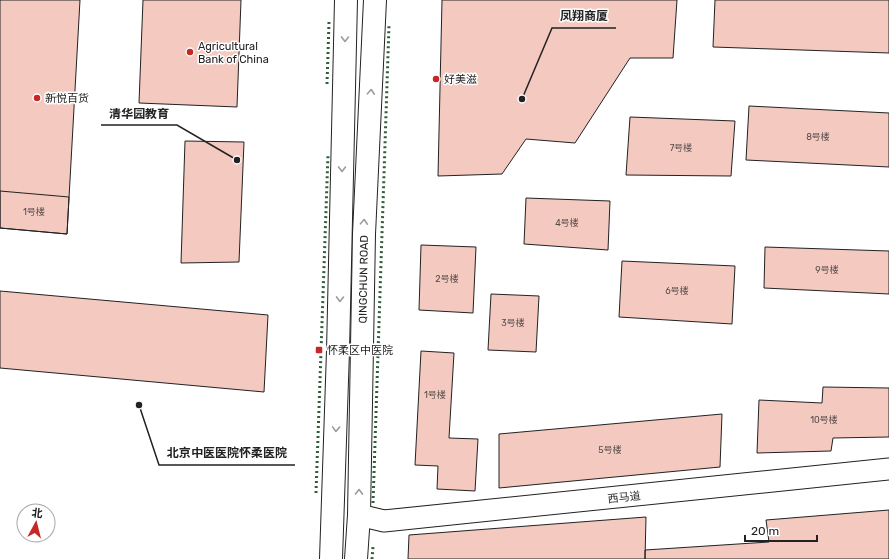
<svg xmlns="http://www.w3.org/2000/svg" width="889" height="559" font-family="Rubik,'Noto Sans SC',sans-serif">
<style>
.building{fill:#f3c9c0;stroke:#222}
.lines{fill:none;stroke-linecap:round;stroke-linejoin:round}
.minor-casing{stroke:#222;stroke-width:23}
.secondary-casing{stroke:#222;stroke-width:24}
.minor{stroke:#fff;stroke-width:21}
.secondary{stroke:#fff;stroke-width:22}
.hedge{stroke:#2f5e38;stroke-width:3;stroke-dasharray:2 3;stroke-linecap:butt}
.oneway{stroke:#9c9c9c}
.poi-dot{fill:#c62828;stroke:#fff;stroke-width:1.5}
.labels{text-anchor:middle;stroke-width:3;stroke-linejoin:round;paint-order:stroke}
.number-label{font-size:9px;fill:#564c4a}
.poi-label{font-size:11px;fill:#222;stroke:#fff;text-anchor:start}
.street-label{font-size:11px;fill:#222;stroke:#fff}
.leader{fill:none;stroke:#222;stroke-width:1.5}
.callout-dot{fill:#222;stroke:#fff;stroke-width:1.5}
.callout-label{font-size:12px;text-anchor:middle;font-weight:bold;fill:#222;stroke:#fff;stroke-width:3;stroke-linejoin:round;paint-order:stroke}
</style>
<rect width="100%" height="100%" fill="#fff"/>
<path class="building" d="M0 0H80L67 234 0 228Z
M143 0H241L237 107 139 103Z
M442 0H677L673 58H630L575 143 526 139 502 174 438 176Z
M715 0H889V53L713 47Z
M749 106 889 113V167L746 160Z
M630 117 735 121 731 176 626 175Z
M185 141 244 142 239 262 181 263Z
M0 191 69 197 67 234 0 228Z
M526 198 610 201 608 250 524 244Z
M421 245 476 247 473 313 419 310Z
M765 247 889 251V294L764 288Z
M622 261 735 266 732 324 619 317Z
M0 291 268 315 264 392 0 368Z
M491 294 539 296 536 352 488 350Z
M421 351 454 353 449 438 478 439 475 491 437 489 438 466 415 465Z
M823 387 889 388V437L833 438 831 451 757 453 759 400 822 403Z
M722 414 720 467 499 488V434Z
M889 510V559H645V550L769 542 766 520Z
M646 517 645 559H408L409 535Z"/>
<g class="lines">
<defs>
<path id="minor" d="M359 515 384 521 889 469"/>
<g id="secondary">
<path d="M331 559 338 351 346 0"/>
<path id="s1" d="M356 559 359 515 364 234 375 0"/>
</g>
</defs>
<use href="#minor" class="minor-casing"/>
<use href="#secondary" class="secondary-casing"/>
<use href="#minor" class="minor"/>
<use href="#secondary" class="secondary"/>
<path class="hedge" d="M327 84 329 22
M316 493 328 154
M373 503 389 25
M372 559 373 547"/>
</g>
<defs><path id="oneway-chevron" d="M-2-3.5L2.5 0L-2 3.5" fill="none" stroke-width="1.6" stroke-linecap="round" stroke-linejoin="round"/></defs>
<g class="oneway">
<use href="#oneway-chevron" transform="translate(345 39) rotate(91)"/>
<use href="#oneway-chevron" transform="translate(371 92) rotate(-87)"/>
<use href="#oneway-chevron" transform="translate(342 169) rotate(91)"/>
<use href="#oneway-chevron" transform="translate(364 222) rotate(-87)"/>
<use href="#oneway-chevron" transform="translate(340 299) rotate(91)"/>
<use href="#oneway-chevron" transform="translate(336 429) rotate(92)"/>
<use href="#oneway-chevron" transform="translate(359 492) rotate(-89)"/>
</g>
<g class="poi-dot">
<circle cx="190" cy="52" r="4"/>
<circle cx="436" cy="79" r="4"/>
<circle cx="37" cy="98" r="4"/>
<rect x="315" y="346" width="8" height="8" rx="2"/>
</g>
<g class="labels">
<g class="number-label">
<text x="818" y="140">8号楼</text>
<text x="681" y="151">7号楼</text>
<text x="34" y="215">1号楼</text>
<text x="567" y="226">4号楼</text>
<text x="827" y="273">9号楼</text>
<text x="447" y="282">2号楼</text>
<text x="677" y="294">6号楼</text>
<text x="513" y="326">3号楼</text>
<text x="435" y="398">1号楼</text>
<text x="824" y="423">10号楼</text>
<text x="610" y="453">5号楼</text>
</g>
<g class="poi-label">
<text x="198" y="50">Agricultural<tspan x="198" dy="13">Bank of China</tspan></text>
<text x="444" y="83">好美滋</text>
<text x="45" y="102">新悦百货</text>
<text x="327" y="354">怀柔区中医院</text>
</g>
<g class="street-label">
<text dy="4" stroke="none"><textPath href="#s1" startOffset="280">QINGCHUN ROAD</textPath></text>
<text transform="translate(624 497) rotate(-6)" y="4">西马道</text>
</g>
</g>
<path class="leader" d="M522 99L552 28H616M237 160L177 125H101M139 405L159 465H295"/>
<g class="callout-dot">
<circle cx="522" cy="99" r="4"/>
<circle cx="237" cy="160" r="4"/>
<circle cx="139" cy="405" r="4"/>
</g>
<g class="callout-label">
<text x="584" y="20">凤翔商厦</text>
<text x="139" y="118">清华园教育</text>
<text x="227" y="457">北京中医医院怀柔医院</text>
</g>
<g transform="translate(36 523) rotate(7)"><circle r="19" fill="#ffffff" stroke="#a7a7a7"/>
<path d="M0-3L7 15L0 10L-7 15Z" fill="#c62828"/>
<text y="-6" font-size="11" font-weight="bold" text-anchor="middle" fill="#222222">北</text>
</g>
<path d="M745 535v6h72v-6" fill="none" stroke="#222222" stroke-width="2"/>
<text x="751" y="535" font-size="12" fill="#222222" stroke="#ffffff" stroke-width="3" paint-order="stroke">20 m</text>
</svg>
